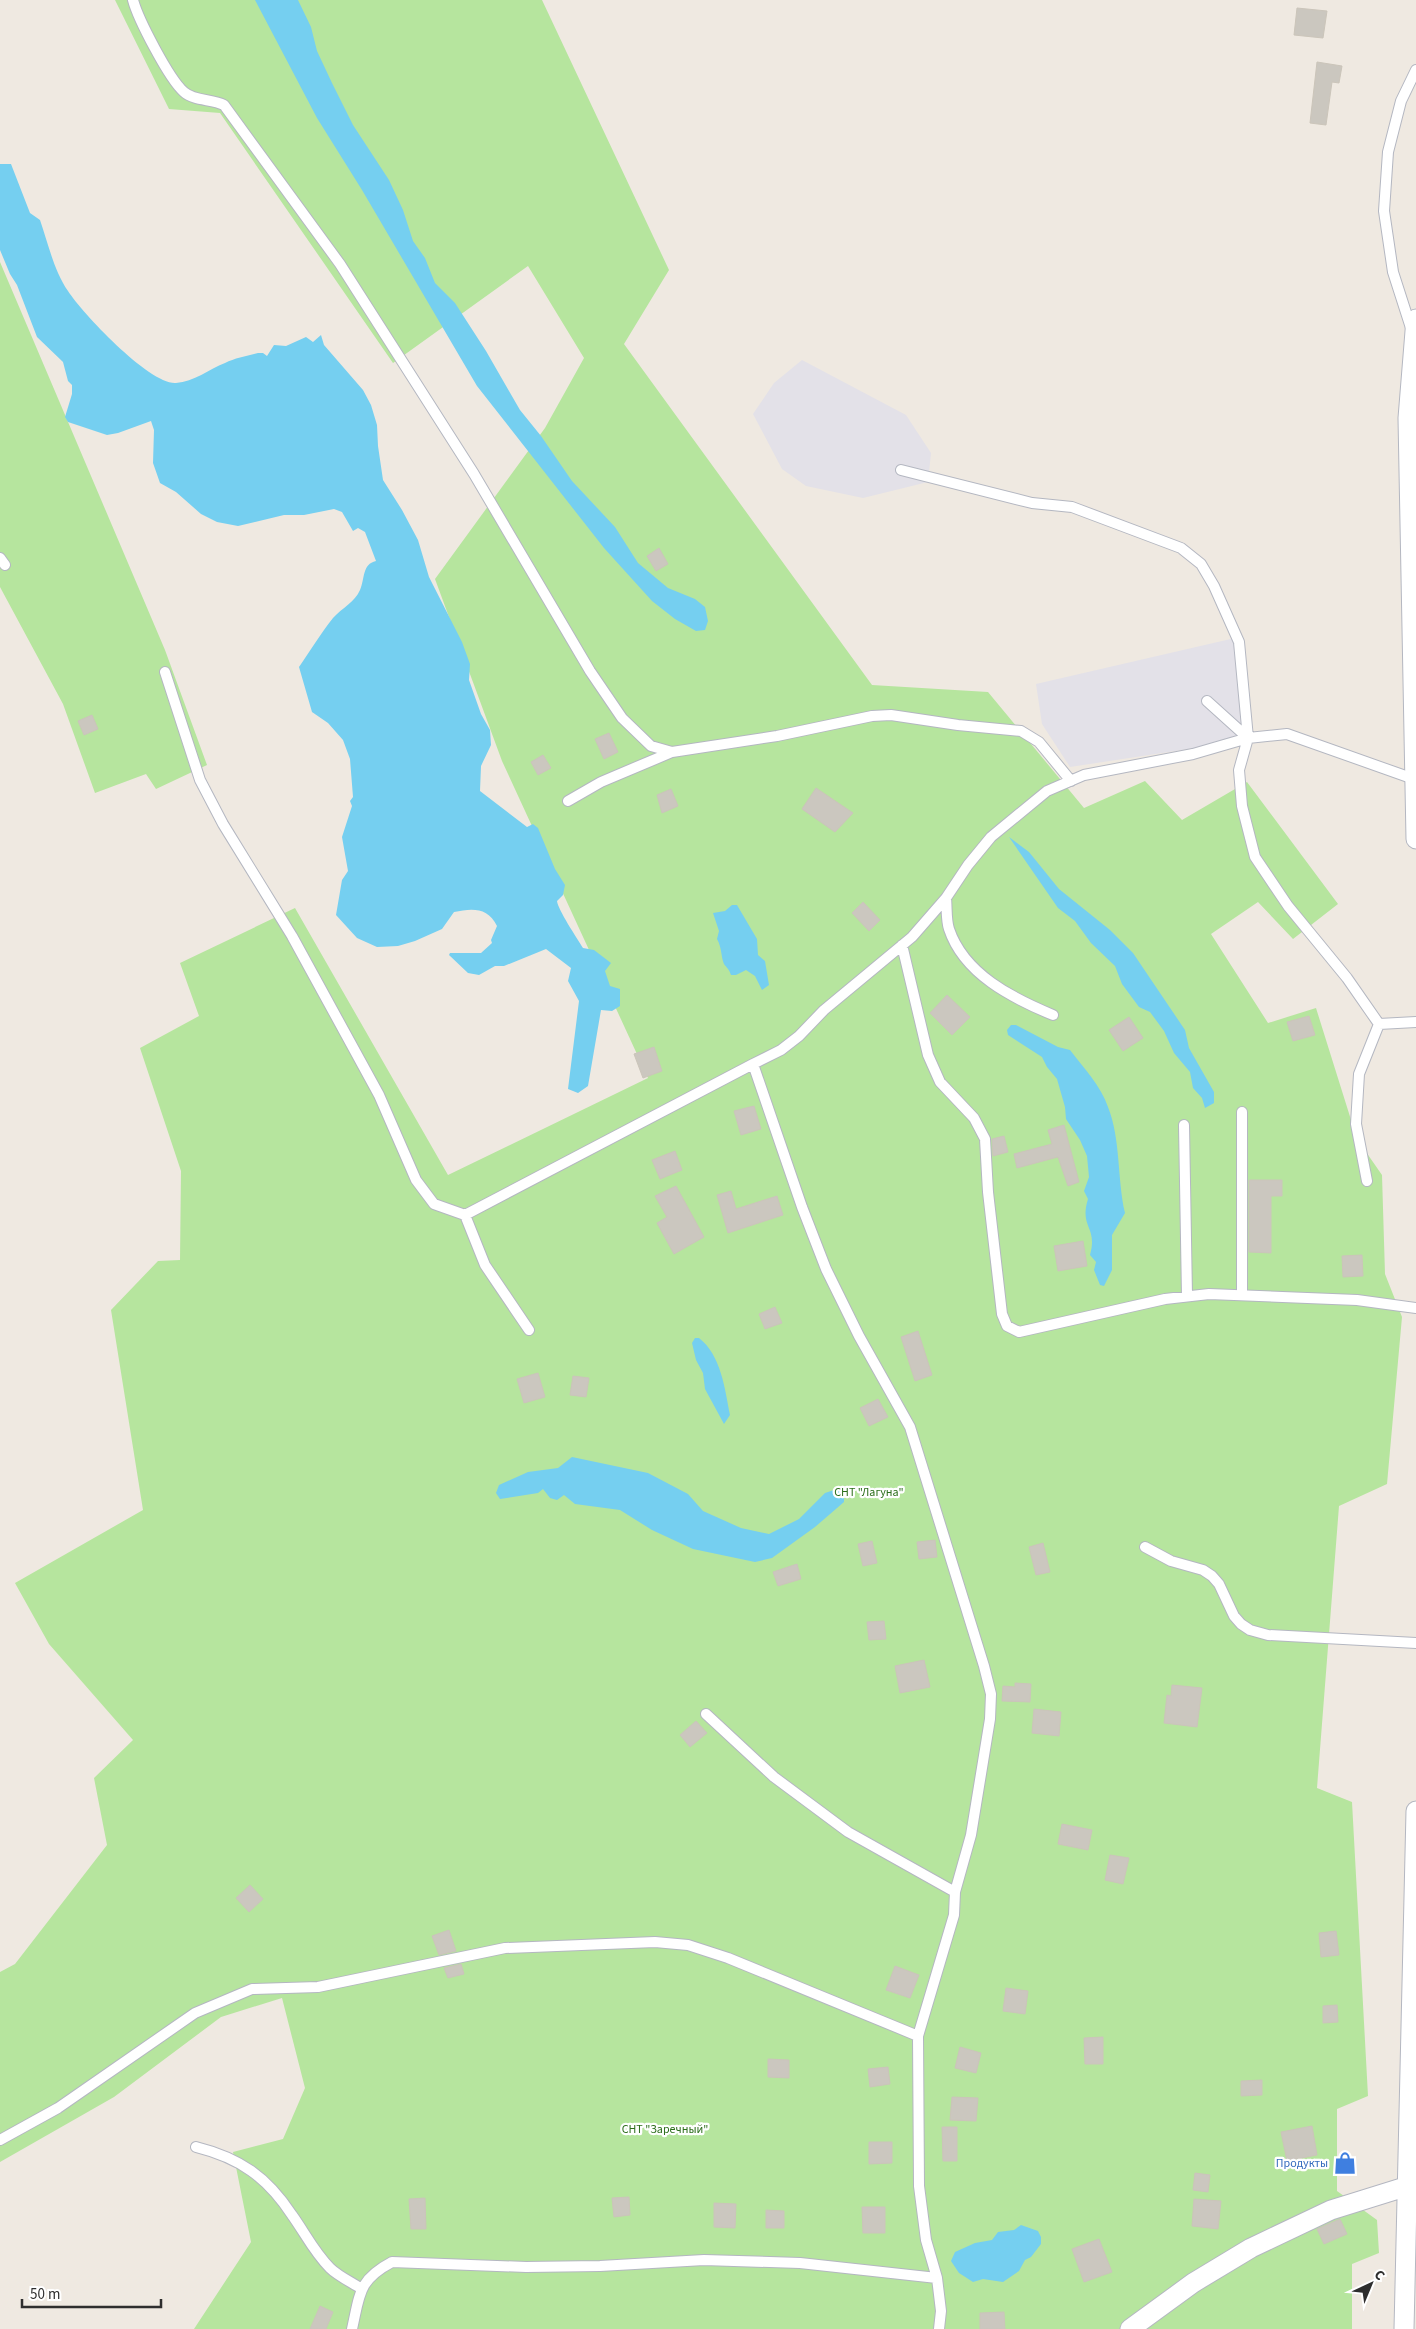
<svg xmlns="http://www.w3.org/2000/svg" width="1416" height="2329" font-family="'Source Sans 3',sans-serif">
<style>
.industrial{fill:#e3e1e8}
.green{fill:#b6e59e}
.water{fill:#75cff0}
.building{fill:#cbc7bf;stroke:#cbc5ba}
.lines{fill:none;stroke-linecap:round;stroke-linejoin:round}
.service-casing{stroke:#b4b7c1;stroke-width:12}
.minor-casing{stroke:#b4b7c1;stroke-width:21}
.service{stroke:#fff;stroke-width:10}
.minor{stroke:#fff;stroke-width:19}
.labels{text-anchor:middle;stroke-width:4.5;stroke-linejoin:round;paint-order:stroke}
.park-label{font-size:12px;fill:#2c6e1b;stroke:#fff}
.shop-label{font-size:12px;fill:#366cbe;stroke:#fff;text-anchor:end}
</style>
<rect width="100%" height="100%" fill="#efe9e1"/>
<path class="industrial" d="M802 360 906 415 931 453 928 482 863 498 806 486 782 469 753 414 774 383Z
M1235 638 1248 738 1241 741 1070 767 1042 724 1036 684Z"/>
<path class="green" d="M115 0H542L669 270 624 344 872 685 988 692 1084 808 1145 781 1182 820 1247 782 1338 904 1293 939 1258 902 1211 934 1268 1023 1316 1008 1357 1139 1382 1175 1385 1274 1402 1317 1387 1484 1339 1506 1317 1788 1352 1802 1368 2096 1337 2109V2191L1377 2220 1379 2253 1352 2264V2329H194L251 2242 233 2152 283 2139 305 2088 282 1998 221 2017 114 2097 0 2162V1972L15 1964 107 1845 94 1778 133 1740 49 1644 15 1583 143 1510 111 1310 158 1261 180 1260 181 1171 140 1048 199 1016 180 963 295 908 448 1175 648 1078 502 761 435 579 545 428 584 358 528 266 393 363 220 113 169 109Z
M0 262 165 650 207 765 156 789 146 774 95 793 63 704 0 587Z"/>
<path class="water" d="M255 0H298L311 27 317 51 332 83 353 125 389 180 403 210 413 241 425 258 435 283 455 303 486 351 520 410 541 436 572 481 615 527 638 563 668 588 695 599 705 607 708 621 705 630 696 631 675 619 652 601 604 548 477 386 362 190 317 118Z
M0 164H11L30 213 40 220C48 243 54 271 68 291 82 313 150 385 176 383 194 382 209 369 225 363 235 358 247 356 258 353H263L267 356 274 345 286 346 306 337 313 342 321 335 324 345 363 390 371 405 377 425 378 446 383 480 402 510 418 540 429 577 462 642 470 664 469 680 481 714 490 730 491 745 481 766 480 791 527 827 533 824 538 828 555 869 565 885 563 895 557 901C558 910 577 938 583 948L594 950 611 963 605 971 610 986 620 989V1006L612 1011 601 1010 588 1086 578 1093 568 1089 579 1001 568 981 571 968 546 949 504 966H495L479 975 468 973 449 955 450 953H481L492 943 491 940 497 926C488 907 472 908 454 912L442 929 415 941 398 946 377 947 357 938 336 915 342 880 348 871 342 837 352 806 350 801 353 797 350 759 343 740 328 723 312 712 299 667C310 651 321 633 333 618 342 608 355 602 360 590 365 579 362 564 376 561L365 532 358 528 353 531 342 512 334 509 304 515H284L238 526 217 522 201 514 176 492 160 483 153 463 154 430 151 421 118 433 107 435 68 422 65 417 72 394V385L68 381 63 362 37 337 17 285 10 274 0 250Z
M1009 837 1029 852 1059 889 1110 930 1133 953 1185 1030 1189 1048 1214 1092V1103L1205 1108 1202 1098 1193 1088 1190 1072 1174 1053 1164 1031 1150 1012 1139 1007 1122 984 1115 966 1091 943 1075 921 1058 908Z
M732 905H737L757 939 758 955 765 961 769 985 762 990 755 976 746 970 736 975H731C729 969 727 968 724 964 721 957 722 948 717 939L719 931 713 913 725 911Z
M1011 1025H1016L1058 1047 1070 1050C1083 1067 1101 1086 1108 1107 1121 1140 1117 1178 1125 1213L1112 1235V1270L1104 1286 1100 1285 1094 1270 1096 1262 1090 1255C1098 1226 1079 1228 1088 1199L1084 1191 1089 1177 1087 1156 1080 1140 1066 1119 1065 1107 1057 1079 1047 1067 1042 1057 1008 1035 1007 1030Z
M695 1338H699C721 1355 725 1389 730 1415L724 1424 705 1389 703 1373 696 1360 692 1343Z
M572 1457 648 1473 688 1494 703 1511 741 1528 769 1534 799 1519 825 1493 837 1489 844 1494V1502L815 1527 772 1558 755 1562 693 1549 652 1530 620 1510 575 1504 564 1495 557 1500 550 1498 543 1489 538 1493 500 1499 496 1493 499 1485 528 1472 558 1468Z
M1021 2225 1038 2231 1041 2237V2244L1031 2257 1025 2260 1019 2271 1003 2282 983 2279 973 2282 959 2273 951 2261 955 2252 975 2243 992 2240 998 2232 1014 2230Z"/>
<path class="building" d="M1297 8 1327 11 1323 38 1294 35Z
M1317 62 1342 66 1339 83 1332 82 1326 125 1310 123Z
M659 548 668 564 656 571 647 556Z
M92 715 98 729 84 735 78 721Z
M609 733 618 752 604 759 595 739Z
M543 755 551 768 538 775 531 762Z
M816 788 853 813 835 832 802 809Z
M671 789 678 806 662 813 657 795Z
M863 902 880 920 869 931 852 913Z
M947 995 970 1017 952 1035 930 1013Z
M1309 1016 1315 1035 1293 1041 1287 1022Z
M1129 1017 1143 1038 1123 1051 1109 1030Z
M654 1047 662 1071 643 1078 634 1054Z
M754 1106 761 1129 741 1135 734 1111Z
M1064 1125 1079 1182 1068 1186 1058 1157 1017 1168 1014 1154 1052 1144 1048 1130Z
M1004 1136 1008 1152 993 1156 992 1139Z
M675 1151 682 1170 660 1179 652 1160Z
M1249 1180H1282V1196H1271V1253L1249 1252Z
M676 1186 704 1237 674 1254 657 1223 667 1217 655 1196Z
M731 1191 736 1209 777 1196 783 1215 728 1233 717 1195Z
M1083 1241 1087 1266 1058 1271 1054 1246Z
M1362 1255 1363 1276 1343 1277 1342 1256Z
M775 1307 782 1323 765 1329 759 1314Z
M918 1331 932 1375 915 1381 901 1337Z
M538 1373 545 1397 524 1403 517 1379Z
M573 1376 589 1378 586 1397 570 1395Z
M878 1399 888 1417 869 1426 860 1408Z
M935 1540 937 1557 919 1559 917 1542Z
M872 1541 877 1563 863 1566 858 1544Z
M1043 1543 1050 1572 1036 1575 1029 1547Z
M797 1564 801 1579 778 1586 773 1572Z
M884 1621 886 1639 869 1640 867 1622Z
M924 1660 930 1687 900 1693 895 1666Z
M1015 1683 1031 1684 1030 1702 1002 1701 1003 1686 1015 1687Z
M1172 1685 1202 1688 1197 1727 1164 1723 1167 1695 1171 1696Z
M1034 1709 1061 1712 1059 1736 1032 1733Z
M696 1721 707 1733 690 1747 680 1735Z
M1062 1824 1092 1830 1088 1850 1058 1844Z
M1110 1855 1129 1858 1123 1884 1105 1880Z
M250 1885 263 1899 249 1912 236 1898Z
M449 1930 456 1951 439 1955 432 1936Z
M1336 1931 1339 1955 1321 1957 1319 1933Z
M461 1964 464 1974 448 1978 444 1968Z
M895 1966 919 1975 910 1998 886 1990Z
M1006 1988 1028 1991 1025 2014 1003 2011Z
M1337 2005 1338 2022 1323 2023V2006Z
M1103 2037V2064H1085L1084 2038Z
M960 2047 981 2053 976 2073 955 2068Z
M768 2059 789 2060V2078L768 2077Z
M888 2067 890 2084 870 2087 868 2069Z
M1262 2080V2095L1241 2096V2081Z
M952 2097 978 2098 976 2121 950 2120Z
M1312 2126 1317 2155 1287 2161 1281 2132Z
M942 2127H957V2161H943Z
M869 2142H892V2163L869 2164Z
M1195 2173 1210 2175 1208 2192 1193 2190Z
M629 2197 630 2215 614 2217 612 2198Z
M425 2198 426 2229H411L409 2199Z
M1194 2199 1221 2201 1218 2229 1192 2226Z
M714 2203 736 2204 735 2228 714 2227Z
M862 2207H885V2233H863Z
M766 2210 784 2211V2228H766Z
M1340 2219 1347 2234 1324 2244 1317 2229Z
M1099 2239 1112 2272 1084 2282 1072 2249Z
M320 2306 333 2312 326 2329H310Z
M1004 2312 1005 2329H980V2313Z"/>
<g class="lines">
<defs>
<path id="service" d="M133 0C138 19 169 79 184 92 194 101 212 99 224 105L340 264 474 474 590 671 622 718 651 746 672 752 777 736 872 716 891 715 958 725 1021 731 1039 742 1071 781
M1411 328 1393 272 1384 211 1388 152 1401 101 1416 70
M901 470 1032 503 1072 507 1181 548 1201 564 1214 586 1239 642 1248 738 1239 770 1242 806 1255 857 1288 906 1347 978 1379 1024 1416 1022
M0 558 5 565
M165 672 200 780 223 824 292 936 379 1095 416 1180 434 1204 465 1215 753 1064
M1207 701 1248 738
M568 801 601 782 672 752
M946 898C947 908 946 920 949 929 964 974 1012 998 1053 1015
M902 945 928 1055 940 1082 974 1118 985 1139 988 1192 1002 1314 1007 1326 1019 1332 1165 1299 1209 1294 1357 1300 1416 1308
M1242 1112V1294
M1184 1125 1187 1296
M1367 1181 1356 1124 1359 1074 1379 1024
M465 1215 485 1265 529 1330
M1145 1547 1171 1561 1203 1570 1212 1576 1219 1584 1234 1616 1241 1624 1250 1630 1268 1635 1416 1643
M706 1714 774 1777 848 1832 955 1892
M0 2140 58 2108 195 2013 252 1989 318 1987 505 1948 655 1942 688 1945 728 1958 918 2036
M196 2147C240 2158 267 2177 292 2215 305 2233 314 2252 330 2268 338 2276 351 2282 362 2289
M352 2329C360 2294 358 2280 392 2262L526 2267 600 2266 704 2260 800 2263 937 2278
M939 2329 941 2311 937 2278 926 2240 919 2186 918 2036 954 1915 955 1892 971 1835 990 1719 991 1694 984 1666 910 1427 859 1336 826 1269 802 1207 753 1064 781 1050 799 1036 824 1010 912 937 946 898 968 865 991 837 1047 791 1084 775 1193 754 1248 738 1287 734 1414 779"/>
<path id="minor" d="M1416 319 1408 418 1416 839
M1130 2329 1193 2283 1251 2248 1331 2210 1408 2186
M1404 2329 1416 1811"/>
</defs>
<use href="#service" class="service-casing"/>
<use href="#minor" class="minor-casing"/>
<use href="#service" class="service"/>
<use href="#minor" class="minor"/>
</g>
<defs>
<symbol id="shop-bare" viewBox="-9 -9 18 18"><path d="M-5-2.5h2.3a2.7 3.5 0 0 1 5.4 0H5L5.5 6h-11ZM-1.5-2.5h3a1.5 2.3 0 0 0-3 0Z" fill="#3f7fe0" stroke="#fff" stroke-width="2.5" paint-order="stroke"/></symbol>
</defs>
<g fill-rule="evenodd">
<use href="#shop-bare" x="1329" y="2147" width="32" height="32"/>
</g>
<g class="labels">
<g class="park-label">
<text x="869" y="1496">СНТ "Лагуна"</text>
<text x="665" y="2133">СНТ "Заречный"</text>
</g>
<g class="shop-label">
<text x="1328" y="2167">Продукты</text>
</g>
</g>
<g transform="translate(1371 2284) rotate(44)" stroke="#ffffff" stroke-width="4" paint-order="stroke">
<path d="M0-4L9 19L0 12L-9 19Z" fill="#2e2e2e"/>
<text y="-8" font-size="14" font-weight="bold" text-anchor="middle" fill="#2e2e2e">С</text>
</g>
<path d="M22 2299v8h139v-8" fill="none" stroke="#2e2e2e" stroke-width="2.5"/>
<text x="30" y="2299" font-size="15" fill="#2e2e2e" stroke="#ffffff" stroke-width="4" paint-order="stroke">50 m</text>
</svg>
